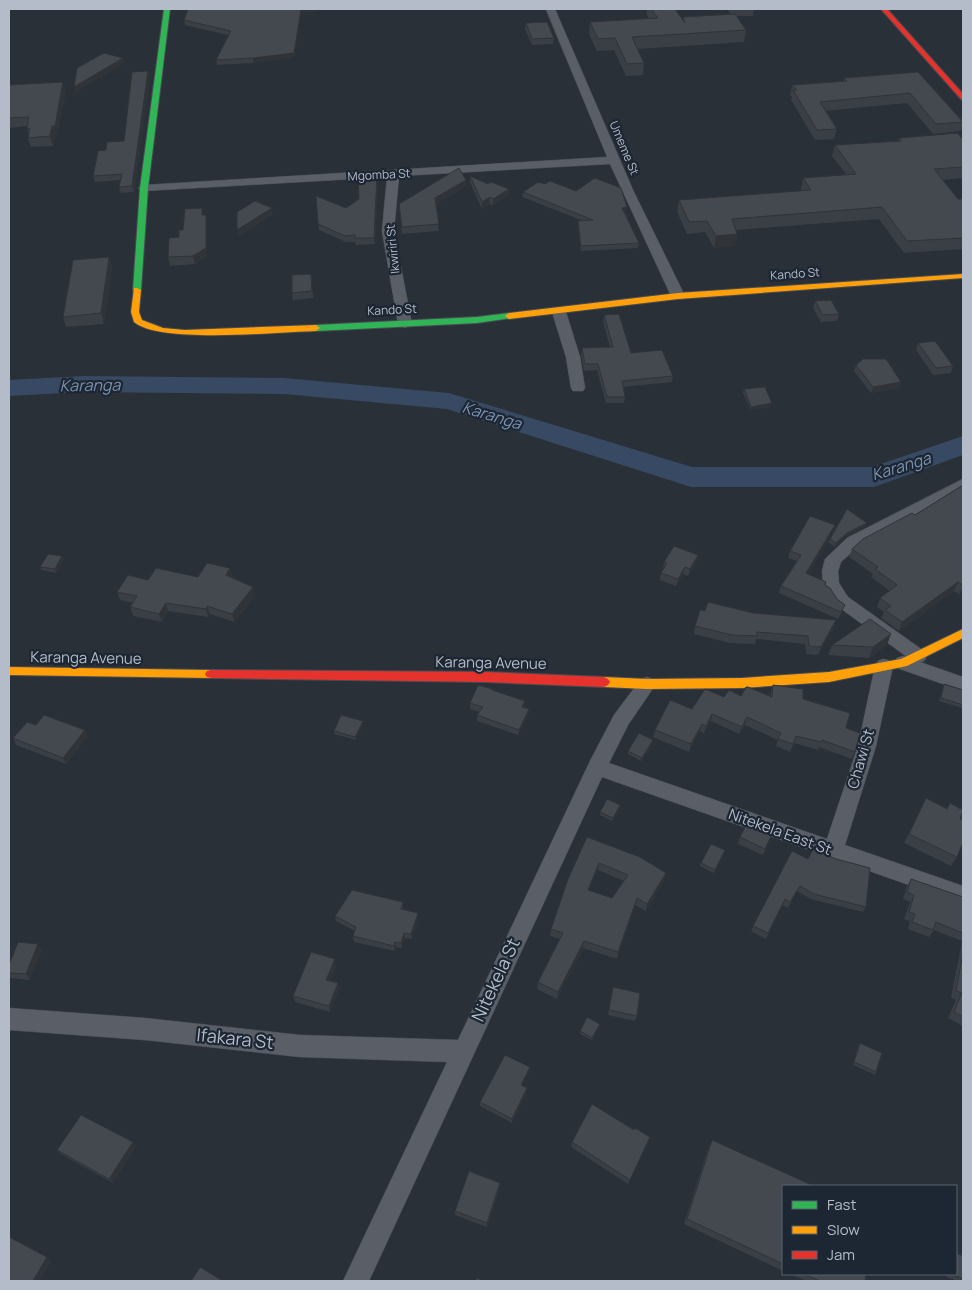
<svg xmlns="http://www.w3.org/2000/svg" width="972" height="1290" font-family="Manrope,sans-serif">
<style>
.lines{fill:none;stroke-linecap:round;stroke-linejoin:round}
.river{fill:#384963;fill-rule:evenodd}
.street-casing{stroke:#484c53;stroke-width:1}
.fast-casing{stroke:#484c53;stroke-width:2}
.slow-casing{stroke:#484c53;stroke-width:2}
.jam-casing{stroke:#484c53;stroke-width:2}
.street{fill:#5a5e66;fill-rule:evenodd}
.fast{fill:#30b455;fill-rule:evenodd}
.slow{fill:#ff9f0a;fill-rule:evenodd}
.jam{fill:#e5322d;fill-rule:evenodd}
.wall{fill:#3a3f45;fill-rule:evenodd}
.shaded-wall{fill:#303338}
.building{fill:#444950;stroke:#303338;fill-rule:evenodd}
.labels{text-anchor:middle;stroke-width:4.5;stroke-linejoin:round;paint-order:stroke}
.far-street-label{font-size:12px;fill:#b4bcc9;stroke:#1d2633}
.street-label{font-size:15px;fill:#b4bcc9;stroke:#1d2633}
.water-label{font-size:16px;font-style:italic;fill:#7c92b1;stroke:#1d2633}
.near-street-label{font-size:18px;fill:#b4bcc9;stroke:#1d2633}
</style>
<rect width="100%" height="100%" fill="#2a3038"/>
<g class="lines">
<path class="river" d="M83 376 284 378 449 393 692 467H872L963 436V455L874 487H691L447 409 284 394 83 392 9 396V380Z"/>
<defs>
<path id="street" d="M546 9H555L633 190 685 296 683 299H673L671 296 610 164 399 176 394 231 412 324 405 328 398 324 382 231 387 177 144 191 138 188 144 185 607 157Z
M559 308 566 312 580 357 585 388 583 391H573L571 388 566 357 552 312Z
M963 479V490L859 546 841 562 838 571 839 583 848 597 924 651 927 656 924 661 920 662 963 677V691L897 668 894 663 897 658 903 656 907 657 836 605 823 583 822 571 825 559 847 538Z
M884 659 890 661 893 666 876 746 845 845 963 886V904L602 777 369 1281H343L447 1062 300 1057 145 1040 9 1030V1008L145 1018 300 1035 458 1040 590 761 614 715 641 679 647 677 653 679 656 684 628 725 609 763 827 839 858 746 875 666 878 661Z"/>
<path id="fast" d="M164 9H170L148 188 141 290 137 292 133 290 140 188Z
M509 313 513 316 512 318 477 323 316 331 312 328 316 325 477 317Z"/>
<path id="slow" d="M963 274V278L678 299 509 319 505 316 509 313 678 293Z
M134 288H137L141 290 139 312 142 320 163 328 185 330 316 325 320 328 316 331C278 332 160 344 134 322L131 312Z
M963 629V638L907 666 829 682 742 688 647 689 604 687 600 685 598 682 600 679 604 677 647 679 742 678 829 672 901 659Z
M9 667 211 670 215 671 217 674 215 677 211 678 9 675Z"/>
<path id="jam" d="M881 9H887L963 94V100L961 99Z
M211 670 486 672 604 677 608 679 610 682 608 685 604 687 486 682 211 678 207 677 205 674 207 671Z"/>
</defs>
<use href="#street" class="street-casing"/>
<use href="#fast" class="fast-casing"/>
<use href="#slow" class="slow-casing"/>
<use href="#jam" class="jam-casing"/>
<use href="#street" class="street"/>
<use href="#fast" class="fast"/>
<use href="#slow" class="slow"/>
<use href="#jam" class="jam"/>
</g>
<path class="wall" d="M188 9H316V11L301 13 294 57 253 63 217 65 216 60 228 35 185 25 184 20Z
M647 9H675L683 20V17L731 14 727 9H754L753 16H737L746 30 744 42 637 49 644 63 643 75 626 76 614 50 597 51 589 34 590 22 649 19 647 15Z
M526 23 554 38 553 44 532 45 525 29Z
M148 71 150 77 134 192 121 193 119 187 120 180 95 182 93 176 106 150 124 141Z
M918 72 963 121 961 131 933 134 907 103 825 111 837 129 834 139 815 140 791 100 792 97 790 95 792 85 843 81 844 78Z
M9 85 66 91 57 135H55L53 146 31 147 28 138 29 134 27 129V126L9 128Z
M899 138 963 140V178L942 180 958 199H963V249L904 253 879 219 736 230 737 234 735 246 714 248 705 232 687 234 677 212 679 200 802 191 801 189 803 178 846 174 832 156 835 145 898 141Z
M377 176 378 182 375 244 356 245 355 242H346L319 230 316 196 346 208 359 199Z
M470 176 488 184 509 189 508 196 493 205 490 204 482 209 470 182Z
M466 186 436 204 439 231 402 234 399 204Z
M523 192 626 212H625L639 243 638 248 581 251 578 226V221L581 220 522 197Z
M204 215 207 223V256L195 264 170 266 168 257 183 230Z
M109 257 112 267 104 324 66 327 63 317Z
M311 274 313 298 293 300 292 293Z
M815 301 839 314 837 321 821 322 813 308Z
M604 315 631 353 673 376 672 382 623 387 625 397 624 403H606L597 370 584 371 581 355 582 348 610 347 603 322Z
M918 343 953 366 951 373 933 375 916 350Z
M856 365 901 382 899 388 871 393 854 371Z
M744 389 771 407 751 410 743 393Z
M963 485V590L959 594 954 591 899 631 881 618 884 612 877 607 880 598 890 591 871 577 873 574 849 557 852 549 915 515Z
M867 523 866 526 846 536 835 547 828 542 830 539Z
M835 525 833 532 808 574 826 582 825 585 842 612 838 619 779 593 781 586 797 561 788 558 790 551Z
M698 555 697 562 688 576 683 574 676 586 660 580 661 573 664 569H663L664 562Z
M62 556 64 560 56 573 41 570 40 567Z
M198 577H233L232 578 255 596 235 622 210 614 208 617 168 611 162 622 133 616 130 607 133 603 120 600 117 592 148 580Z
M705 611 753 613 836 620 834 627 818 655 806 654 805 644 756 639 755 644 730 643 694 634 695 626Z
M832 645H887L869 658 828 655Z
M944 684 963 690V705L962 708 939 701 943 688Z
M773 685 803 699 846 728 855 752 852 759 819 747 818 750 794 743 790 752 776 746 778 740 745 725 739 734 711 721 704 733 700 731 689 752 653 737 655 730 692 709 724 697 741 696H770Z
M492 691 525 707 524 708 529 709 528 715 518 735 477 721V715L479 712 470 709V703Z
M363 724 356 740 334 734V731Z
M36 725 88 736 66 764 16 745 13 738Z
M653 740V743L641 761 628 754V751Z
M926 798 947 808 950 803 957 857 951 866 904 843Z
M620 805V808L612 821 600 815V812Z
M773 832 763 855 738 844 740 837Z
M587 837 664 880 646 911 635 905 617 959 583 948 557 999 537 989 538 982 560 939 550 936 551 929ZM598 870 624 881 612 898 589 890Z
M792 851 866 907 863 912 811 899 797 891 788 908 782 905 766 939 751 931Z
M724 853 714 873 700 866 701 863Z
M911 879 963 897V1026L948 1018 956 1000 951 998 962 941 934 930 929 937 908 929 910 921 904 919 910 902 903 899 907 886Z
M403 902V910L418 913V918L412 939 405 938 402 948 396 947 395 951 354 942 353 936 355 931 336 921 335 916Z
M42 950 30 980 10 978 9 976V965Z
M336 965 330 981 338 983 339 989 330 1012 295 1002 293 996Z
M613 987 637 1016 635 1021 608 1015Z
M599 1026 592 1040 580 1034V1031Z
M860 1043 876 1072 875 1075 853 1065 858 1046Z
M530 1071 522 1085 527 1088V1092L512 1123 480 1106V1102Z
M634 1130 650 1137 628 1184 571 1147 572 1142Z
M712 1140 783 1186V1271L684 1224 709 1146Z
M133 1142 136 1146 113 1183 61 1154 57 1150Z
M500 1187 487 1227 455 1215V1211Z
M963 1256V1281H957L947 1277V1274H956Z
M790 1274H866L865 1281H806Z"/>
<path class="shaded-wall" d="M301 9H316V11L301 13 294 57 253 63V58Z
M123 58 124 64 75 93 74 87Z
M148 71 150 77 134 192 132 186Z
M63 82 66 91 57 135H55L53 146 50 136Z
M377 176 378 182 375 244 374 238Z
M466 180V186L436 205 435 198Z
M509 189 508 196 493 205V199Z
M490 197V204L482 209V202Z
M627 207 626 212 622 213V208Z
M272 208 273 215 238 237 237 230Z
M206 215 207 223V256L195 264 193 256Z
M737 234 735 246 714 248 716 236Z
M109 257 112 267 104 324 101 313Z
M901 382 899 388 871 393 873 387Z
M772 403 771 407 751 410V407Z
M867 523 866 526 846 536 835 547 836 543 847 533Z
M835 525 833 532 804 580 806 573Z
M698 555 697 562 688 576 690 569Z
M62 556 64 560 56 573 55 569Z
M685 567 683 574 676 586 678 579Z
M230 568 233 577 228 584 226 575Z
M958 582 954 591 899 631 902 622Z
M963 585V590L959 594Z
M253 587 255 596 235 622 232 614Z
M166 603 168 611 162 622 159 614Z
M207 606 210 614 208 617 206 609Z
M836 620 834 627 818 655 821 647Z
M891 634 887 645 869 658 873 647Z
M529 709 528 715 518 735 519 730Z
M712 714 711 721 704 733 706 726Z
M747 717 745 725 739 734 742 727Z
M363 721V724L356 740 355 737Z
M702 724 700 731 689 752 691 744Z
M85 730 88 736 66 764 63 758Z
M653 740V743L641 761 642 758Z
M620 805V808L612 821 613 818Z
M599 863 598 870 586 897 588 890Z
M666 873 664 880 646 911 647 904Z
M637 898 635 905 617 959 618 952Z
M418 913V918L412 939 411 934Z
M404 933 405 938 402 948 401 943Z
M584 941 583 948 557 999 558 992Z
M395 942 396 947 395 951 394 946Z
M38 944 42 950 30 980 26 974Z
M335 959 336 965 328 986 326 980Z
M338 983 339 989 330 1012 329 1006Z
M530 1067V1071L520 1089 521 1085Z
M527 1088V1092L512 1123V1119Z
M133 1142 136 1146 113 1183 109 1179Z
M500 1183V1187L487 1227V1223Z
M47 1257 52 1261 40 1281H33Z"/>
<path class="building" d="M188 9H301L294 53 253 58 216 60 231 31 184 20Z
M651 9H675L685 23 683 17 735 14 746 30 632 37 644 63 627 64 615 38 598 39 590 22 658 18Z
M547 22 554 38 532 39 526 23Z
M104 53 123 58 74 87 77 68Z
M148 71 132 186 119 187 122 174 93 176 98 151 106 150 107 142 124 141 132 72Z
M918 72 963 122 936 124 910 93 820 102 837 129 817 130 793 90H797L792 85 847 81 844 78Z
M63 82 55 126H52L50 136 28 138 30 128 27 129 29 117 9 118V85Z
M958 133 963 140V167L934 169 958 199H963V238L907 241 882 207 732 219 737 234 716 236 707 221 689 222 679 200 811 190 803 178 856 174 835 145 901 141 899 138Z
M459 168 466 180 435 198 439 224 402 227 399 204Z
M377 176 374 238H355V235L345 236 318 224 316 196 346 208 359 199 358 177Z
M470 176 488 184 491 182 509 189 493 199 490 197 482 202Z
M595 178 621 188 627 207 622 208 639 243 581 246 578 221 593 220 523 192 538 182 545 184 550 181 576 191Z
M255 201 272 208 237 230V212Z
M202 208V215H206V248L193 256 168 257 169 238 179 237V230H183L185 209Z
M109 257 101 313 63 317 73 260Z
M311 274 312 291 292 293V275Z
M831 300 839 314 823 315 815 301Z
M619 314 631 353 662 350 673 376 622 381 625 397H607L598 364H585L582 348 613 347 604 315Z
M935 341 953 366 936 368 918 343Z
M863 359H886L901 382 873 387 856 365Z
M765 387 772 403 751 407 744 389Z
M963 485V585L958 582 902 622 885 610 891 606 880 598 897 585 875 569 878 567 852 549 863 539 912 513 915 515Z
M847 509 867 523 847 533 836 543 830 539Z
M810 516 835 525 806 573 826 582 825 585 830 588 837 599 845 605 841 612 781 586 801 555 790 551Z
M674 546 698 555 690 569 685 567 678 579 661 573 667 563 664 562Z
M48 554 62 556 55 569 40 567Z
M207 563 230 568 226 575 253 587 232 614 207 606 206 609 166 603 159 614 130 607 137 596 117 592 128 575 148 580 156 568 198 577Z
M708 602 753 613 836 620 821 647 809 646 808 636 757 632V636L732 635 695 626 700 610 705 611Z
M870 619 891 634 873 647 832 645Z
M944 684 963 690V705L941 698Z
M478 685 492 689V690L525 701 522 707 529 709 519 730 477 715 483 707 470 703Z
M773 685 803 689V699L850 713 846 728 860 733 855 752 822 740 821 742 796 736 793 744 778 739 781 733 747 717 742 727 712 714 706 726 702 724 691 744 655 730 670 700 692 709 705 689 724 697 729 690 741 696 746 687H748L772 697Z
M44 715 85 730 63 758 13 738 27 722 36 725Z
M341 715 363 721 355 737 334 731Z
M639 733 653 740 642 758 628 751Z
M926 798 947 809 950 803 963 810 960 819 963 820V842L957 857 909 834Z
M607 799 620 805 613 818 600 812Z
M747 823 773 832 765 849 740 837Z
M587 837 640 857 666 873 647 904 637 898 618 952 584 941 558 992 538 982 563 933 551 929 568 879ZM599 863 628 875 612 898 588 890Z
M711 844 725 850 715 870 701 863Z
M813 849 836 859 870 868 866 907 814 894 800 886 790 902 785 899 768 933 753 926 792 851 808 859Z
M911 879 963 897V933L936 922 933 930 912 922 915 914 909 912 914 895 907 892Z
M352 890 403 902 401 909 418 913 411 934 404 933 401 943 395 942 394 946 353 936 356 927 335 916Z
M18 942 38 944 26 974 9 973V965Z
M311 952 335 959 326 980 338 983 329 1006 293 996Z
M963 953V1017L954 1012 962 993 956 991Z
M613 987 640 993 637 1016 609 1010Z
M587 1017 600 1024 592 1038 580 1031Z
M860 1043 882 1053 876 1072 854 1062Z
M505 1055 530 1067 521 1085 527 1088 512 1119 480 1102Z
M592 1104 634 1130 635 1128 650 1137 630 1180 572 1142Z
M81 1115 133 1142 109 1179 57 1150Z
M712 1140 814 1186H783V1264L687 1219Z
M469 1171 500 1183 487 1223 455 1211Z
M9 1237 47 1257 33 1281H9Z
M956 1253 963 1256V1279L951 1274H956Z
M200 1267 223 1281H191Z
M804 1274H866L865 1281H820Z
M477 1278 483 1281H475Z"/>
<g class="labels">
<g class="far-street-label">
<text transform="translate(624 148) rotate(67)" y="4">Umeme St</text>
<text transform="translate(379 175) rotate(-3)" y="4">Mgomba St</text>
<text transform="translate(393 249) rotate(-96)" y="4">Ikwiriri St</text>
<text transform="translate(795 274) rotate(-4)" y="4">Kando St</text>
<text transform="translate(392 310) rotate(-3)" y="4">Kando St</text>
</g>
<g class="street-label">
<text transform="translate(86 658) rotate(1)" y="5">Karanga Avenue</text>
<text transform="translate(491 663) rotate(1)" y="5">Karanga Avenue</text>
<text transform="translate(861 759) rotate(-74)" y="5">Chawi St</text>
<text transform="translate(780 832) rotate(20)" y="5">Nitekela East St</text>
</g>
<g class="water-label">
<text transform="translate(90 385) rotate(-1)" y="6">Karanga</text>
<text transform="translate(492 415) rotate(17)" y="6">Karanga</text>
<text transform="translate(901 466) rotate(-17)" y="6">Karanga</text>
</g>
<g class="near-street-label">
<text transform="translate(496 980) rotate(-65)" y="6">Nitekela St</text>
<text transform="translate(235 1039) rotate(6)" y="6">Ifakara St</text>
</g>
</g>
<rect width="972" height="1290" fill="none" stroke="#b4bcc9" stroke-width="20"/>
<rect x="782" y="1185" width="175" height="90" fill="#1d2633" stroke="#59626f"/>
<rect x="792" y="1201" width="25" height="8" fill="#30b455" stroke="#59626f"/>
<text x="827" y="1210" font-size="15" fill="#b4bcc9">Fast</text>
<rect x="792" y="1226" width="25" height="8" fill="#ff9f0a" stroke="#59626f"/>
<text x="827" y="1235" font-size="15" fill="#b4bcc9">Slow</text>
<rect x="792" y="1251" width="25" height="8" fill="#e5322d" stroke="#59626f"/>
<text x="827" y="1260" font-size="15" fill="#b4bcc9">Jam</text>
</svg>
